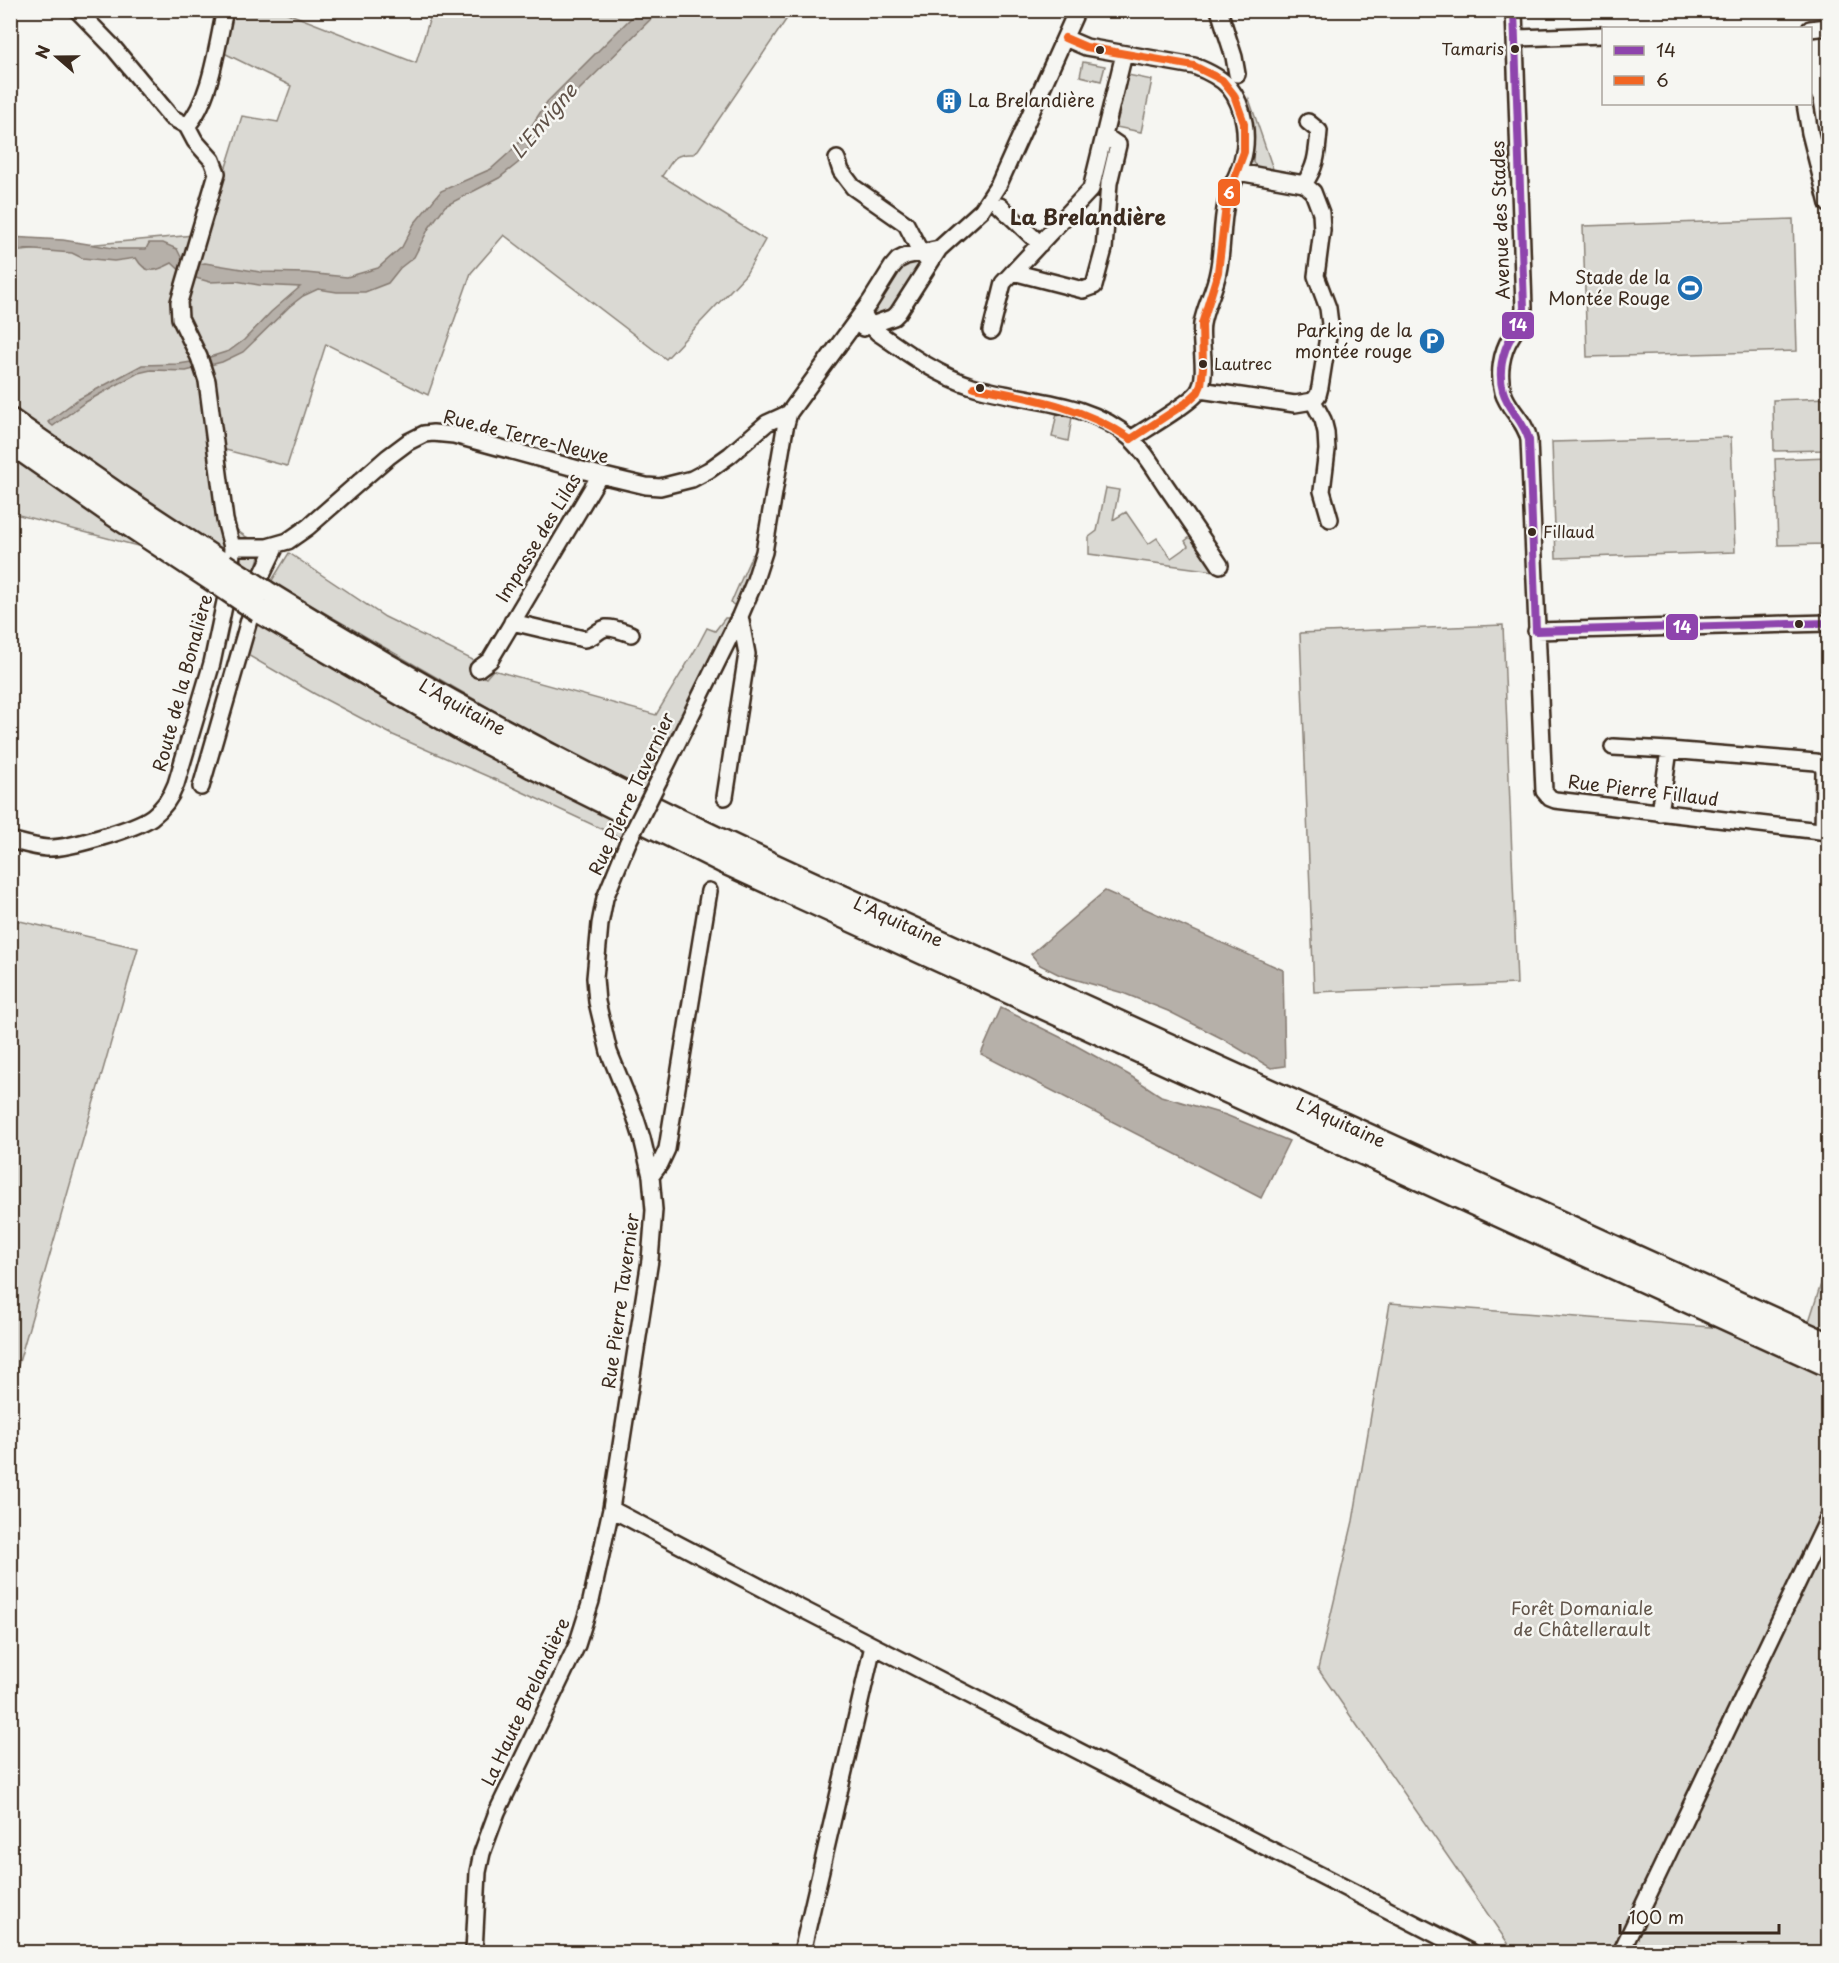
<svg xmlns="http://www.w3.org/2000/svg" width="1839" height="1963" font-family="'Playpen Sans',sans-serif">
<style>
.green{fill:#dad9d3;stroke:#8a8278;stroke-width:1.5}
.water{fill:#b6b0a9;stroke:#857a71;stroke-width:1.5}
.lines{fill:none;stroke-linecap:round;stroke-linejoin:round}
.minor-casing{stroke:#3b2a1e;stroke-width:20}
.highway-casing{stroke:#3b2a1e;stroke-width:27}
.minor{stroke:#f6f6f2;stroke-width:15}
.highway{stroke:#f6f6f2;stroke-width:22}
.minor-bridge-casing{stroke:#3b2a1e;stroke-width:20;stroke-linecap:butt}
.highway-bridge-casing{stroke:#3b2a1e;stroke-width:27;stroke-linecap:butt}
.minor-bridge{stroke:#f6f6f2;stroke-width:15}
.highway-bridge{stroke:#f6f6f2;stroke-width:22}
.bus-1-casing{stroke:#f6f6f2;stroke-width:12}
.bus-2-casing{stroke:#f6f6f2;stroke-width:12}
.bus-1{stroke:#8e44ad;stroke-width:8}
.bus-2{stroke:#f26522;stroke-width:8}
.bus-dot{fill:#3b2a1e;stroke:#f6f6f2;stroke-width:2}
.labels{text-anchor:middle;stroke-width:5;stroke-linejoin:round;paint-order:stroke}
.bus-label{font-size:16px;fill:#3b2a1e;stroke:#f6f6f2;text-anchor:start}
.poi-label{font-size:18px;fill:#3b2a1e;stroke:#f6f6f2;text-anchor:end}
.street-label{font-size:18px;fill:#3b2a1e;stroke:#f6f6f2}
.park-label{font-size:18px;fill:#63564b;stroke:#f6f6f2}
.water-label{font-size:20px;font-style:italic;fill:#605248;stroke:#f6f6f2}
.quarter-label{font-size:21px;font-weight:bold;fill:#3b2a1e;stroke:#f6f6f2}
.line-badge{stroke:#f6f6f2;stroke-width:2}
.badge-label{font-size:16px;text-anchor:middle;font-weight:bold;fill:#fff}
</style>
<rect width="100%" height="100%" fill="#f6f6f2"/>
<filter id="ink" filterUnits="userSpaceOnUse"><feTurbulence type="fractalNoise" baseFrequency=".0167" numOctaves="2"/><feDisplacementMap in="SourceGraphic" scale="12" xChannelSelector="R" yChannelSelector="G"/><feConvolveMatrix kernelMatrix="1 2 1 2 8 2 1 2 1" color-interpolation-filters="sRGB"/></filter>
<g filter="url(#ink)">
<path class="green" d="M233 11H282L416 63 432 11H792L698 150 693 154C673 153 673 161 662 176L765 240 746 274 666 359 504 235 471 273 428 395 326 344 287 466 222 449 232 522C239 536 250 539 263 544L253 576 11 513 10 252 205 234 242 116 278 122 291 86 222 52Z
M1083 62 1105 66 1101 81 1080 76Z
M1128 75 1152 80 1141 132 1116 127Z
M1249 99 1273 169 1262 170 1253 163 1254 138 1247 109Z
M1793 219 1797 351 1587 357 1583 226Z
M919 261 921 263C911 280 895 319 873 315V312L900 267Z
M1828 398V450L1774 451 1773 400Z
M1057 413 1072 417 1068 441 1052 437Z
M1731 437 1735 552 1556 558 1552 442Z
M1828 457V544L1778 545 1775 459Z
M1106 488 1119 490 1113 520 1126 512 1148 544 1157 538 1171 558 1188 546 1185 541 1190 537 1214 571 1089 554V537L1097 531Z
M289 553 385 617 473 660 469 669 486 678 493 670 656 715 697 647 707 628 715 631 725 618H729L731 621 645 791 519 725 271 582Z
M752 555H754L756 556 748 582 737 607 731 603 733 598Z
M256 621C376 695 500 762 627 827L621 838 512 787 393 735 315 694 244 653Z
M1503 625 1517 984 1314 992 1300 633Z
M11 919 138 948 11 1390 10 919Z
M1828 1262V1952H1514L1318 1669 1353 1521 1390 1303 1805 1334Z"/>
<path class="water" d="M638 11H659L579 90 538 135 518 163 499 178 445 206 429 228 414 257 400 268 388 283 365 292H337L318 289 303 296 290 306 243 352 222 362 186 371 151 370 138 373 84 403 53 426 48 422 77 400 142 365 179 364 197 361 229 351 244 340 271 312 300 287 259 285 236 281 210 282 185 275 172 263C155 272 146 275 136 258L114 261 82 258 72 253 11 248V237L63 240 119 249H146L149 243H163L177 249 183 261 193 265 205 263 260 272 306 273 347 277 378 268 402 247 414 224 441 191 491 169 510 152 525 136 547 102Z
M1105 891 1283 970 1285 1066 1271 1068 1223 1039 1168 1011 1123 993 1060 975 1040 965 1031 954Z
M1001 1008 1066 1040 1129 1075 1161 1096 1226 1115 1289 1141 1261 1198 981 1054Z"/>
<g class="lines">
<defs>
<path id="minor" d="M1219 10 1234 57 1237 74
M1514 10 1524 308C1523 321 1517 327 1511 337 1501 353 1498 374 1503 392 1508 410 1526 421 1529 440L1544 791 1550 798 1555 800 1828 832
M1810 29 1828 27
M1065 38 1086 47 1194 66C1207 71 1220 77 1229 87 1245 107 1249 138 1242 161 1238 176 1229 188 1226 204 1221 226 1223 249 1218 272 1215 290 1205 306 1202 324 1199 343 1209 376 1198 392 1189 404 1146 429 1131 439
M1515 38 1604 35
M1805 104 1810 133 1828 204
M187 126C211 100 217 45 225 10
M837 159 841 171 853 187 906 224 921 253 927 260
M1304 184C1317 166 1317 152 1319 131L1308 122
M1000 206 1040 244
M1013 272 1083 290 1094 286 1104 249 1109 183 1118 145 1105 136
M863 313 870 325 877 332C907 353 937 375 972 386 1025 403 1086 399 1130 438 1145 451 1155 470 1166 486 1184 512 1202 538 1220 565
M863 328 894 317 898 313 939 249 982 210 999 184 1077 10
M991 331 1003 283 1091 189 1124 54
M1200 390 1295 404 1313 401 1318 395 1320 387 1330 324 1328 308 1316 276 1322 230 1321 213 1313 192 1304 184 1238 172
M1313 401 1323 420 1326 432 1327 450 1322 491 1330 519
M232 547H267L288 541 308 527 388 457 408 442 424 434 433 433 454 435 600 475 646 486 660 487 692 479 709 470 730 455 767 423 789 413
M512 622 584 639C594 638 597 630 606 628 614 627 624 632 631 634
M1536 631 1828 623
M478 669 490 660 600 475
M1613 747 1669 750
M659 780 740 616 754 583 764 552 785 428 789 413 870 302 892 267 898 260 906 256 939 249
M201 787 262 575 276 546
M725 797 747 654 740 616
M1660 813 1669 750 1816 762 1823 766 1824 772 1823 832
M10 840C22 843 34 847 47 848 68 849 135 829 152 817 164 808 171 797 176 784L212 663 231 573 232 547 225 520 207 381 199 357 180 318 179 302 217 173 212 160 195 141 187 126 171 117 112 46 77 10
M651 1176 660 1164 667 1149 709 891
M611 1509 800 1608 1470 1952
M474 1952 478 1872 482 1853 497 1812 565 1670 577 1645 591 1601 611 1509 650 1260 654 1210 651 1176 642 1138 635 1116 609 1052 597 1002 595 978 600 924 605 898 628 842
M802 1952 873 1646
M1621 1952 1828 1519"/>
<g id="highway">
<path d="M10 420 121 497 224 565"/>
<path d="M10 442 110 512 219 584"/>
<path id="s1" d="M264 591C378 662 495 728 614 788 762 863 915 929 1065 998 1320 1113 1574 1229 1828 1344"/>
<path d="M259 611 465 731 533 767 722 861 1828 1365"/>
</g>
</defs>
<use href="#minor" class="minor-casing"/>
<use href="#highway" class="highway-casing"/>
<use href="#minor" class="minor"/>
<use href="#highway" class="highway"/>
<defs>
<path id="minor-bridge" d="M628 842 659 780"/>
<path id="highway-bridge" d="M224 565 264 591
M219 584 259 611"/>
</defs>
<use href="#minor-bridge" class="minor-bridge-casing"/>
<use href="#highway-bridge" class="highway-bridge-casing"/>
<use href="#minor-bridge" class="minor-bridge"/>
<use href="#highway-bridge" class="highway-bridge"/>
<defs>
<path id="bus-1" d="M1514 10 1524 308C1522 320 1517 327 1511 337 1502 353 1498 373 1503 391 1508 409 1524 421 1529 440L1536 631
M1536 631 1828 623"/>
<path id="bus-2" d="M1065 38 1086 47 1194 66 1222 80 1234 95 1244 123V152L1227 198 1218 272 1202 324 1203 368 1201 385 1198 392 1186 403 1131 439
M974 387C1031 398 1082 406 1131 439"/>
</defs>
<use href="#bus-1" class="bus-1-casing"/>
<use href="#bus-2" class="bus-2-casing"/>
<use href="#bus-1" class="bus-1"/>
<use href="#bus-2" class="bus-2"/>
</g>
</g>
<defs>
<symbol id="building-disc" viewBox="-11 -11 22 22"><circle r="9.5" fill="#1f6fb2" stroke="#f6f6f2"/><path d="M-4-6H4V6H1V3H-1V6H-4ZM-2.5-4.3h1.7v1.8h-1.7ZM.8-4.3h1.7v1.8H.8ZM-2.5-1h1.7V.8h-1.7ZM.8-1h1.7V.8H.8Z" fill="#fff"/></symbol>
<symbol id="stadium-disc" viewBox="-11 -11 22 22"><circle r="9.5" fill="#1f6fb2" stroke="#f6f6f2"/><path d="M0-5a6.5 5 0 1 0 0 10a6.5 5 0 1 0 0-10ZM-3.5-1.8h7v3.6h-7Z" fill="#fff"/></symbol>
<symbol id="parking-disc" viewBox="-11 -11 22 22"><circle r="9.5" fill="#1f6fb2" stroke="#f6f6f2"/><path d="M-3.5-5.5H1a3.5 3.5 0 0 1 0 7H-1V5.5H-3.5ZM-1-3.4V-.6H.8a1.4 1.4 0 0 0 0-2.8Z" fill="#fff"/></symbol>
</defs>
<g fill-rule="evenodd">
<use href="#building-disc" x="934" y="86" width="30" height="30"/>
<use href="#stadium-disc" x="1675" y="273" width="30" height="30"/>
<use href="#parking-disc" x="1417" y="326" width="30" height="30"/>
</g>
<g class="bus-dot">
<circle cx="1515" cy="49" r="5"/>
<circle cx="1100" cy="50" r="5"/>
<circle cx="1203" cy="364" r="5"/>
<circle cx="980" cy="388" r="5"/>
<circle cx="1532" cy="532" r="5"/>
<circle cx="1799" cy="624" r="5"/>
</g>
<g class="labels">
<g class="bus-label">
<text x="1504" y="55" text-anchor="end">Tamaris</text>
<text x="1214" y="370">Lautrec</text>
<text x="1543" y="538">Fillaud</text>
</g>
<g class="poi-label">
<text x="968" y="107" text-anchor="start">La Brelandière</text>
<text x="1670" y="284">Stade de la<tspan x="1670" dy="21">Montée Rouge</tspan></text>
<text x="1412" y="337">Parking de la<tspan x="1412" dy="21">montée rouge</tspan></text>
</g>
<g class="street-label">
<text transform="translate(1501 220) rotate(-92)" y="6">Avenue des Stades</text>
<text transform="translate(526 437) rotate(14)" y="6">Rue de Terre-Neuve</text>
<text transform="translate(539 538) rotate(-59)" y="6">Impasse des Lilas</text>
<text transform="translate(183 683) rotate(-75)" y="6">Route de la Bonalière</text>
<text dy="6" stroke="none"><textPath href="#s1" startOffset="230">L'Aquitaine</textPath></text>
<text transform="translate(1643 791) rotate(7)" y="6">Rue Pierre Fillaud</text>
<text transform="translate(632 794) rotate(-65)" y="6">Rue Pierre Tavernier</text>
<text dy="6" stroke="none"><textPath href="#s1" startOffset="716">L'Aquitaine</textPath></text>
<text dy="6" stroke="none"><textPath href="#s1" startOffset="1202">L'Aquitaine</textPath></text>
<text transform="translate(621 1301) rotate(-82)" y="6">Rue Pierre Tavernier</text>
<text transform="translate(526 1702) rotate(-65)" y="6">La Haute Brelandière</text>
</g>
<g class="park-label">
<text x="1582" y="1615">Forêt Domaniale<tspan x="1582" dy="21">de Châtellerault</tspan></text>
</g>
<g class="water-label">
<text transform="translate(544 121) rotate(-50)" y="7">L'Envigne</text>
</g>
<g class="quarter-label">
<text x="1088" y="225">La Brelandière</text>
</g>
</g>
<g class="line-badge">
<rect x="1217" y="178" width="24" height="29" rx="6" fill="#f26522"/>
<rect x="1501" y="311" width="34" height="29" rx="6" fill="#8e44ad"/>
<rect x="1665" y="613" width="34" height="28" rx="6" fill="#8e44ad"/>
</g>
<g class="badge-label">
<text x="1229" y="199">6</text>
<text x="1518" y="331">14</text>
<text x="1682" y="633">14</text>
</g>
<rect width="1839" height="1963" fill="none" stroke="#f6f6f2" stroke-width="36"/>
<rect x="18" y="18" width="1803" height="1927" fill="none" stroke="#3b2a1e" stroke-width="2" filter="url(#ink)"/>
<rect x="1602" y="27" width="210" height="78" fill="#f6f6f2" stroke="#aba49d" stroke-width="1.5"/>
<rect x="1614" y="46" width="30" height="9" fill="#8e44ad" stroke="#aba49d" stroke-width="1.5"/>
<text x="1656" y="57" font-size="18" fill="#3b2a1e">14</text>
<rect x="1614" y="76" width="30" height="9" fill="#f26522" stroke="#aba49d" stroke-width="1.5"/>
<text x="1656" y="87" font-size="18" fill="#3b2a1e">6</text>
<g transform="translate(57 57) rotate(290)" stroke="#f6f6f2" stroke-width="4.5" paint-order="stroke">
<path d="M0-4.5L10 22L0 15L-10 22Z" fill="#3b2a1e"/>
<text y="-9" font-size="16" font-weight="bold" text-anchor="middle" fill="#3b2a1e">N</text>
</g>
<path d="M1620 1924v9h159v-9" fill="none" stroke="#3b2a1e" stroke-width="3"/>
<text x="1629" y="1924" font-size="18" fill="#3b2a1e" stroke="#f6f6f2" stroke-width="4.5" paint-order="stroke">100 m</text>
</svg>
